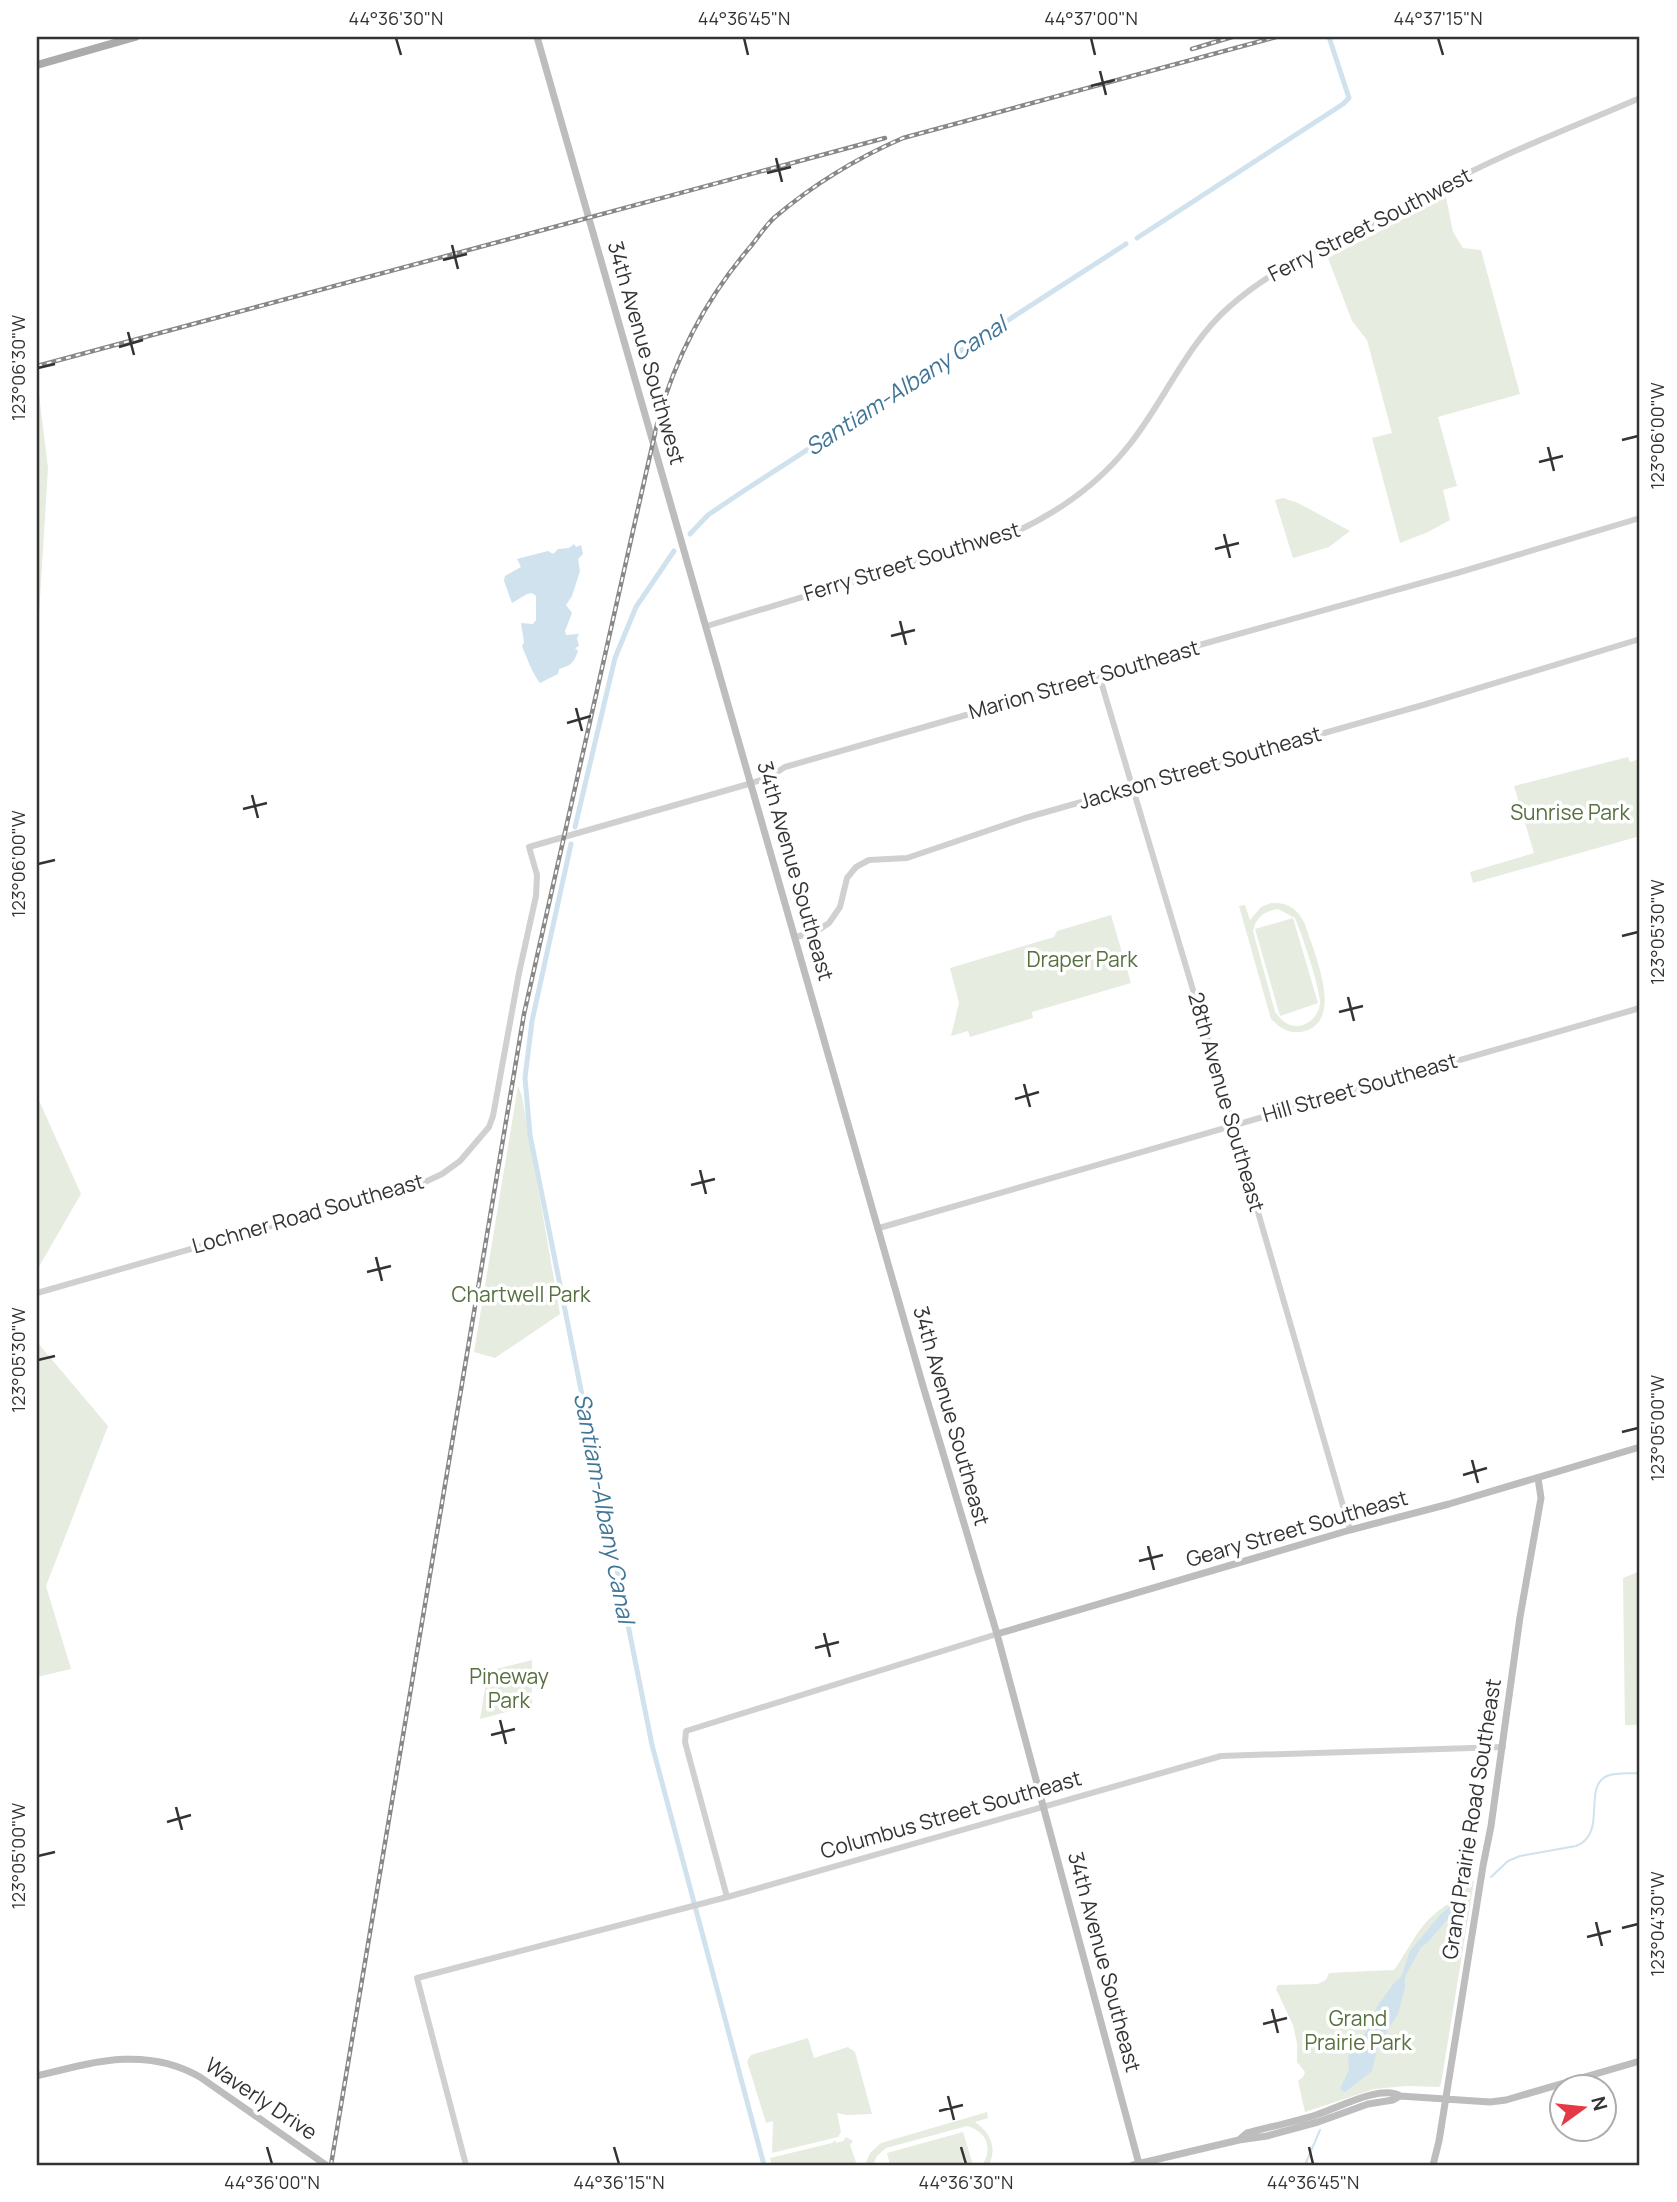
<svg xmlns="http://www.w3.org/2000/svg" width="1677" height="2202" font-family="Manrope,sans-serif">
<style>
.green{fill:#e6ecdf;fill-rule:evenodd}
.water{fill:#cfe2ee}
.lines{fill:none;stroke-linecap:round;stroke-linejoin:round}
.stream{stroke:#cfe2ee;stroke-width:2}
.canal{stroke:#cfe2ee;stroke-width:5}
.tertiary{stroke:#d0d0d0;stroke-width:6}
.secondary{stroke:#bdbdbd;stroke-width:7}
.primary{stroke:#ababab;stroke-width:8}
.rail-casing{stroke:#888;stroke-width:4.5}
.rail{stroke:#fff;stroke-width:2;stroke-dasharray:5;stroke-linecap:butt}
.ticks{fill:none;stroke:#333;stroke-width:2.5}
.labels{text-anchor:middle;stroke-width:7;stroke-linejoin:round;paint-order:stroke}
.street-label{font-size:21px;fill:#333;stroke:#fff}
.park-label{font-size:21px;fill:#56703f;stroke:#fff}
.water-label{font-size:23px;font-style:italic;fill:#3f7597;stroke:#fff}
.neatline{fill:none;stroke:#333;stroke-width:2.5}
.ticks-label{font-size:18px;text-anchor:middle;fill:#333}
</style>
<rect width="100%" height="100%" fill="#fff"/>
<path class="green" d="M1446 197 1453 232 1463 248 1481 250 1520 394 1438 417 1457 486 1443 490 1450 520 1428 532 1400 543 1372 438 1392 433 1367 340 1352 321 1328 258Z
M37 378 48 468 37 648Z
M1283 498 1298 503 1350 531 1329 547 1293 558 1275 500Z
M1628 757 1630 762 1639 759 1640 763V836L1473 883 1470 872 1534 853 1514 786Z
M1271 903C1288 902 1298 909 1305 924 1313 951 1345 1019 1305 1031 1291 1035 1281 1029 1271 1019L1239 906 1245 905 1250 920 1261 907ZM1278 909 1295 918C1301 932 1321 990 1320 1004 1319 1013 1312 1022 1303 1025 1290 1029 1282 1021 1275 1012L1253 931C1256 917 1264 911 1278 909Z
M1111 915 1131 983 1032 1012 1033 1018 970 1037 968 1031 951 1036 959 1003 950 968 1054 937 1057 931Z
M1293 918 1318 1003 1280 1016 1255 929Z
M518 1086 522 1096 560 1314 495 1358 474 1352Z
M37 1096 81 1194 37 1270Z
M37 1342 108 1426 46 1586 71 1669 37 1677Z
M1640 1571V1725H1625L1623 1578Z
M532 1660V1705L480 1719 488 1671Z
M1472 1881H1474L1441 2084 1439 2087 1406 2086 1374 2089 1305 2112 1298 2081 1303 2077 1305 2072 1297 2062V2043L1293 2025 1276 1989 1278 1985 1318 1984 1326 1980 1329 1973 1394 1970C1404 1956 1412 1940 1422 1927 1438 1907 1457 1901 1472 1881Z
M808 2038 814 2058 848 2047 855 2052 872 2114 846 2115 837 2113 841 2132 838 2137 772 2153 773 2121 766 2123 747 2061 751 2055Z
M987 2112 988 2118 975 2122C991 2133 997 2148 989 2165H982C994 2148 986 2131 967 2126L886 2148 877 2156 873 2165H865L870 2153 881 2143Z
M963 2132 973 2165H890L887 2153Z
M846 2137 853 2141 850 2145 857 2165H772L770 2158 832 2143 835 2140 836 2143 843 2141Z"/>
<path class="water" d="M574 544 576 547 581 545 583 554 578 559 580 571 572 596 566 605 572 613 565 631 566 635 579 634 577 638 579 646 575 648 578 651C574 663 570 666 559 669L558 674 540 683C532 673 527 658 522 646L524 642 521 623 533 624 536 620V596L532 593 527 594 512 603 504 581 505 576 521 567 517 559 548 551 553 554 558 549 569 548Z
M1467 1892 1469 1894 1428 1942 1421 1947 1405 1977V1988L1398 2014 1378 2045 1372 2071 1345 2092 1340 2089 1349 2069 1348 2052 1366 2032 1378 2005 1394 1983 1401 1977 1410 1951 1441 1914Z"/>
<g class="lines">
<path class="stream" d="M1491 1877 1508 1861 1520 1856 1576 1846C1608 1834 1582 1787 1607 1776 1616 1772 1631 1774 1640 1773
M1305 2165 1320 2130"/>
<path class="canal" d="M1137 238 1343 104 1349 98 1329 37
M690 534 708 515 742 492 1126 244
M575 827 615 658 636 607 674 551
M571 844 532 1021 525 1078 530 1135 652 1745 764 2165"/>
<path class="tertiary" d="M707 626 1013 533C1059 512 1098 485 1130 444 1165 400 1186 345 1229 307 1284 258 1342 242 1405 209 1414 204 1422 197 1432 192 1498 155 1571 128 1640 98
M1099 675 1216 1067 1350 1530
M796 937 817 931 829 923 840 907 847 878 856 867 869 860 907 858 1025 818 1423 705 1640 639
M879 1228 1640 1008
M37 1293 425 1182 442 1174 460 1161 489 1127 493 1116 519 973 536 896 537 875 529 847 752 783 771 776 785 767 994 707 1160 656 1457 573 1640 518
M727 1897 685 1742 686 1731 997 1634
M466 2165 417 1978 731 1896 1221 1756 1503 1747"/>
<path class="secondary" d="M537 37 923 1386 997 1634 1139 2164
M997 1634 1350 1530 1449 1504 1640 1447
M37 2076C93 2062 146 2046 200 2077L326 2165
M1239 2140 1247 2133C1270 2127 1293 2122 1316 2115 1336 2109 1381 2084 1400 2096L1490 2102 1506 2100 1640 2061
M1133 2165 1239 2140 1267 2136 1318 2122 1368 2104 1393 2100 1400 2096
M1433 2165 1439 2141 1483 1866 1491 1826 1520 1617 1541 1498 1538 1478"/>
<path class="primary" d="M37 65 135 37"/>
<defs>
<path id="rail" d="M1192 49 1232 37
M37 366 885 138
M331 2165 524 1014 658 420C676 356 708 296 751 246 759 236 766 225 775 217 814 184 857 158 903 138L1276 37"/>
</defs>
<use href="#rail" class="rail-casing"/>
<use href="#rail" class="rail"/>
</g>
<path class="ticks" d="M396 38 401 55M744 38 748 55M1091 38 1095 55M1438 38 1443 55M1100 71 1106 95M1091 86 1115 80M776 158 782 182M767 173 791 167M452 245 458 269M443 260 467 254M128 332 134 355M119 347 143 340M38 368 55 364M1622 440 1638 436M1548 447 1554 471M1539 462 1563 456M1224 534 1230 558M1215 549 1239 543M900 621 906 645M891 636 915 630M576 708 582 731M567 723 591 716M252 795 258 818M243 809 267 803M38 864 55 860M1622 936 1638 932M1348 997 1354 1021M1339 1012 1363 1006M1024 1084 1030 1107M1015 1099 1039 1092M700 1170 706 1194M691 1185 715 1179M376 1257 382 1281M367 1272 391 1266M38 1360 55 1356M1622 1432 1638 1428M1472 1460 1478 1483M1463 1475 1487 1468M1148 1546 1154 1570M1139 1561 1163 1555M824 1633 830 1657M815 1648 839 1642M500 1720 506 1744M491 1735 515 1729M176 1807 182 1830M167 1822 191 1815M38 1856 55 1852M1596 1922 1602 1946M1622 1928 1638 1924M1587 1937 1611 1931M1272 2009 1278 2033M1263 2024 1287 2018M948 2096 954 2120M939 2111 963 2105M267 2147 272 2164M614 2147 619 2164M961 2147 966 2164M1309 2147 1313 2164"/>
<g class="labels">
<g class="street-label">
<text transform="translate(1370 225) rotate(-27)" y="7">Ferry Street Southwest</text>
<text transform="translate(646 353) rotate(74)" y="7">34th Avenue Southwest</text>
<text transform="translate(912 562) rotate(-17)" y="7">Ferry Street Southwest</text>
<text transform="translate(1084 680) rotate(-16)" y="7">Marion Street Southeast</text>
<text transform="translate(1200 768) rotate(-16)" y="7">Jackson Street Southeast</text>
<text transform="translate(795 871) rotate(74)" y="7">34th Avenue Southeast</text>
<text transform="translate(1360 1088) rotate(-16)" y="7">Hill Street Southeast</text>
<text transform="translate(1226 1102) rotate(74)" y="7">28th Avenue Southeast</text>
<text transform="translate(308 1214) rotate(-16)" y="7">Lochner Road Southeast</text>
<text transform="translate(951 1416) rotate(74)" y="7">34th Avenue Southeast</text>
<text transform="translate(1297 1529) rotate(-16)" y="7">Geary Street Southeast</text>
<text transform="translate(951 1815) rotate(-16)" y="7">Columbus Street Southeast</text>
<text transform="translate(1472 1819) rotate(-81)" y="7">Grand Prairie Road Southeast</text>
<text transform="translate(1104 1962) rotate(75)" y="7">34th Avenue Southeast</text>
<text transform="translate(261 2099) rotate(34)" y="7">Waverly Drive</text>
</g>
<g class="park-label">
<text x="1570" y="820">Sunrise Park</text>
<text x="1082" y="967">Draper Park</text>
<text x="521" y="1302">Chartwell Park</text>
<text x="509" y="1684">Pineway<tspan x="509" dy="24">Park</tspan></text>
<text x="1358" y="2026">Grand<tspan x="1358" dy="24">Prairie Park</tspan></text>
</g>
<g class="water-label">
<text transform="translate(906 386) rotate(-33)" y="8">Santiam-Albany Canal</text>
<text transform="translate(604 1508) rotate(79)" y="8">Santiam-Albany Canal</text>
</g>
</g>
<rect width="1677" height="2202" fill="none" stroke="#ffffff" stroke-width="77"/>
<g transform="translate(1583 2108) rotate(75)"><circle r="33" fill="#ffffff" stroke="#adadad" stroke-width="2"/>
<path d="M0-5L12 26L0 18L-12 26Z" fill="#e63946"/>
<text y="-10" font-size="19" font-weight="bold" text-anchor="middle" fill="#333333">N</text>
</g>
<rect x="38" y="38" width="1600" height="2126" class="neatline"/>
<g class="ticks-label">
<text x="396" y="25">44°36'30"N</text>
<text x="744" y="25">44°36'45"N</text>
<text x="1091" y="25">44°37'00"N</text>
<text x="1438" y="25">44°37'15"N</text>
<text transform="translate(19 368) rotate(-90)" y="6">123°06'30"W</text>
<text transform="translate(1658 436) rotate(-90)" y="6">123°06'00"W</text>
<text transform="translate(19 864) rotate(-90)" y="6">123°06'00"W</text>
<text transform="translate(1658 932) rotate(-90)" y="6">123°05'30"W</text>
<text transform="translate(19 1360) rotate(-90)" y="6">123°05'30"W</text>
<text transform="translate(1658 1428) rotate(-90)" y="6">123°05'00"W</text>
<text transform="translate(19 1856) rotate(-90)" y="6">123°05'00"W</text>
<text transform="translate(1658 1924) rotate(-90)" y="6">123°04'30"W</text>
<text x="272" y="2189">44°36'00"N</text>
<text x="619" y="2189">44°36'15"N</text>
<text x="966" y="2189">44°36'30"N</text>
<text x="1313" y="2189">44°36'45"N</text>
</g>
</svg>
